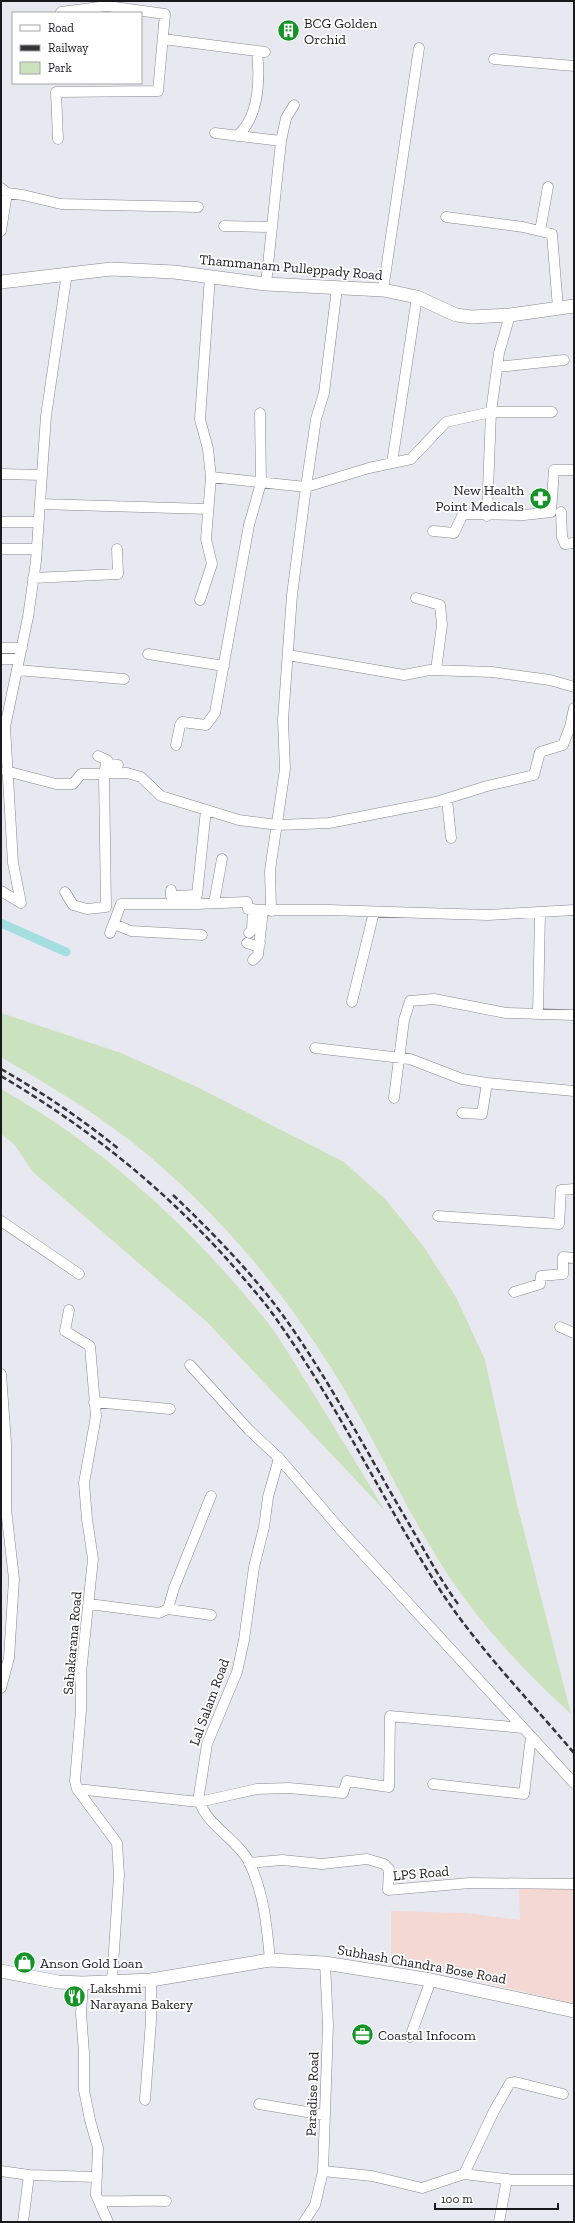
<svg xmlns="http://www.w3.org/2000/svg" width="575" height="2223" font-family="'Zilla Slab',serif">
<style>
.education{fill:#f3d8d4}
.green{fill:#cbe2bf}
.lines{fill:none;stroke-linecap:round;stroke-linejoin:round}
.canal{stroke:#a4dee1;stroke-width:9}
.minor-casing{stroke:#87878f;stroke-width:11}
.major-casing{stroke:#87878f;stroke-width:14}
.minor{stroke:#fff;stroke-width:10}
.major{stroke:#fff;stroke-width:13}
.rail{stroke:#333338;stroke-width:2.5;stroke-dasharray:6 3;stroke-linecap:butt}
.labels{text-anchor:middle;stroke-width:3.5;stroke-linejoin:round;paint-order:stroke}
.poi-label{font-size:14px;fill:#1a1a1e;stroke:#fff;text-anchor:start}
.street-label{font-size:14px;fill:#1a1a1e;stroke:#fff}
</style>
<rect width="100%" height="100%" fill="#e8e8f1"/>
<path class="education" d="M519 1886H574V2004L462 1977 391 1965V1911L466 1913 520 1920Z"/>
<path class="green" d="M1 1013 121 1053 195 1086 344 1162 386 1200 424 1247 457 1299 485 1360 516 1500 571 1714C519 1667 472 1615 436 1556 398 1494 369 1427 330 1366 280 1287 220 1216 148 1155 103 1117 52 1087 1 1057Z
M1 1089C104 1147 195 1231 268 1323 281 1340 292 1359 303 1377 331 1421 358 1466 385 1511L207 1322 33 1172 14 1144 1 1134Z"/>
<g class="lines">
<path class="canal" d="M1 923 66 952"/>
<defs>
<path id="minor" d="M61 12 107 6
M163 39 265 52
M494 59 574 66
M215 133 281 141
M237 136C260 116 260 79 257 51
M58 139 56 92 158 91 165 14 107 6V1
M1 188 7 193 1 231
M7 193 23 195 61 204 198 207
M446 217 523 227 552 234 558 308
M224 226 272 227
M540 231 548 187
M210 276 200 419 208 449 211 477 306 487 369 468 411 459 446 422 491 412 487 516
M266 284 281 141 286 118 294 105
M383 290 419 48
M510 315 499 353 491 412H552
M497 367 564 360
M392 463 417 297
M1 474 42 475
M40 504 208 509
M561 512 562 537 565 544 574 543
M1 522H38
M433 531 454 533 463 514 524 515 551 512 554 470H574
M1 549H36
M33 578 118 574 117 549
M416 598 440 605 442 625 436 670
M200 600 212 564 206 539 211 477
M1 648H22
M148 654 224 666
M288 655 404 675 430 670 492 672 550 680 574 687
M1 659H19
M17 670 124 679
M176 745 180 725 182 722 206 725 215 713 249 525 261 483 260 413
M98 756 107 760 106 764
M6 771 56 784H73L81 774 127 773 141 777 161 796 239 820 278 825 329 823 436 802 487 786 534 775 540 752 563 745 570 727 574 708
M447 799 451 838
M171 890V896L197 895 206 810
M1 891 21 903
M65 892 73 905 87 909 106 907 104 774 106 764 118 765
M21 903 13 863 5 727 28 617 36 561 46 416 67 273
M214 903 222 859
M271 911 270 870 285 769 283 720 292 595 306 487 316 419 324 393 337 288
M114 924 131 931 202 935
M110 933 121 904H196L247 902 248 909 263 910
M249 933 252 930 253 909
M247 943 253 945 260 943
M253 960 258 955 263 910H328L488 915 574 910
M352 1002 374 912
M538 1014 540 912
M315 1048 410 1059 462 1079 487 1083
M394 1098 404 1020 410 1001 434 999 506 1013 574 1015
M462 1113 482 1114 487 1083 574 1091
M438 1216 559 1224 561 1190 574 1189
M1 1221 79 1274
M514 1292 540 1284 541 1276 563 1274V1257L574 1258
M69 1310 65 1331 90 1346 96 1416 84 1483 87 1519 93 1559 81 1673V1710L75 1781 77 1789 117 1843 119 1875 112 1981
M560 1327 574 1333
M190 1365 249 1430 279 1458 340 1529 574 1783
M1 1374 6 1443V1509L14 1579 9 1658 1 1688
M94 1402 170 1409
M89 1604 159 1613 168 1609 211 1615
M168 1609 174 1588 211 1496
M433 1784 524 1794 531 1737
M77 1789 199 1802 257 1789 289 1788 343 1793 347 1781 389 1787 390 1716 523 1728
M249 1863 282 1860 322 1864 367 1859 384 1864 389 1869 388 1890 470 1883 574 1884
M270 1960C267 1927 264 1893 249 1862 238 1839 199 1821 199 1795L207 1744 237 1672 244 1640 254 1567 264 1527 268 1497 279 1458
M83 1983 81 2013 84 2053V2090L90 2120 98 2148 96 2195 108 2222
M410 2037 431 1980
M145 2100 151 2021V1980
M259 2104 325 2115
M1 2171 29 2175 97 2177
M323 2171 372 2176 422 2188 464 2174 514 2180H574
M464 2174 494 2111 510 2083 515 2082 563 2094
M100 2201C122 2202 143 2200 166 2201
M23 2222 29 2175
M304 2222 315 2205 323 2171 328 2025 325 1963
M499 2222 507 2179"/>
<path id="major" d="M1 282 111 269 174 272 266 284 383 290 417 297 456 315 472 317 510 315 574 306
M1 1971 58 1982 83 1983 151 1980 270 1960 325 1963 431 1980 574 2011"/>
</defs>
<use href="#minor" class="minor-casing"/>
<use href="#major" class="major-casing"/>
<use href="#minor" class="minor"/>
<use href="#major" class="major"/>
<path class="rail" d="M1 1069C43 1093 82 1119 120 1150
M1 1076C89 1128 166 1190 234 1267 249 1285 266 1303 279 1323 340 1409 385 1505 442 1593 480 1650 529 1700 574 1753
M173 1195C214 1234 254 1275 287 1321 332 1385 369 1456 409 1524 425 1551 439 1578 458 1604"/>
</g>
<defs>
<symbol id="building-disc" viewBox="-11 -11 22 22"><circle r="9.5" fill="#149426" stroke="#fff"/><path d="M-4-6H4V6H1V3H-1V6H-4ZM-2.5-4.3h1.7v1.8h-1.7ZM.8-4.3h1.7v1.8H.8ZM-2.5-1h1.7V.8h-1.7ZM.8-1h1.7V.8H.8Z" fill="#fff"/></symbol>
<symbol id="pharmacy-disc" viewBox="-11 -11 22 22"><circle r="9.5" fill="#149426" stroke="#fff"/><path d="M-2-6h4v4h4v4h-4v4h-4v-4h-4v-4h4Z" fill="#fff"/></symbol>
<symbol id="shop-disc" viewBox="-11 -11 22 22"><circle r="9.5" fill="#149426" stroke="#fff"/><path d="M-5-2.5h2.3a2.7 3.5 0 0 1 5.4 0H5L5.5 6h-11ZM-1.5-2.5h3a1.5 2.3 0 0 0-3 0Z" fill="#fff"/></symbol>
<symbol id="restaurant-disc" viewBox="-11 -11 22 22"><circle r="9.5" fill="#149426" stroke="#fff"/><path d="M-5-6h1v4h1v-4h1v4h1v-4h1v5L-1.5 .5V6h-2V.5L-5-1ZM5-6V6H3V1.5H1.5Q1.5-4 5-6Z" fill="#fff"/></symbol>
<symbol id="office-disc" viewBox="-11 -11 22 22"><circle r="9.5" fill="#149426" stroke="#fff"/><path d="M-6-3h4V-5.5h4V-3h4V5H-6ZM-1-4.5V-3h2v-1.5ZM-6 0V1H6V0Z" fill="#fff"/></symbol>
</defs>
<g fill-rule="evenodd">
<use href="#building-disc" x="276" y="18" width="25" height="25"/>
<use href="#pharmacy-disc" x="528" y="486" width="25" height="25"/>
<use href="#shop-disc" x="12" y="1950" width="25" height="25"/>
<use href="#restaurant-disc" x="62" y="1984" width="25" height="25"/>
<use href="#office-disc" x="350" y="2022" width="25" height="25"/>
</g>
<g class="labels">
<g class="poi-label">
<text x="304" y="28">BCG Golden<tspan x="304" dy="16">Orchid</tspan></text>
<text x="524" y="495" text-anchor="end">New Health<tspan x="524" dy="16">Point Medicals</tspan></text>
<text x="40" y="1968">Anson Gold Loan</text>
<text x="90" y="1993">Lakshmi<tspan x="90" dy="16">Narayana Bakery</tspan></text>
<text x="378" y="2040">Coastal Infocom</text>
</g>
<g class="street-label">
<text transform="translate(291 267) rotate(5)" y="5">Thammanam Pulleppady Road</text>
<text transform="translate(72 1643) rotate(-85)" y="5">Sahakarana Road</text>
<text transform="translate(209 1702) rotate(-70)" y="5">Lal Salam Road</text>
<text transform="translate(421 1873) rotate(-5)" y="5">LPS Road</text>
<text transform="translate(422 1964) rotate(10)" y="5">Subhash Chandra Bose Road</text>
<text transform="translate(312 2094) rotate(-88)" y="5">Paradise Road</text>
</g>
</g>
<rect width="575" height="2223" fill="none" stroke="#1a1a1e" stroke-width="4"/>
<rect x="12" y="12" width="130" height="72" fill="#ffffff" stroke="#a3a3a5"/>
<rect x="20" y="25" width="20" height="6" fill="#ffffff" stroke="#a3a3a5"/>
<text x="48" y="32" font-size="12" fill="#1a1a1e">Road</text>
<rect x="20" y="45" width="20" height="6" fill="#333338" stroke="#a3a3a5"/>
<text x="48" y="52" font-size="12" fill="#1a1a1e">Railway</text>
<rect x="20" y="62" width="20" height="12" fill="#cbe2bf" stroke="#a3a3a5"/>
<text x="48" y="72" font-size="12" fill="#1a1a1e">Park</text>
<path d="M435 2203v6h123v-6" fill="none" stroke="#1a1a1e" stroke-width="2"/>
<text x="441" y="2203" font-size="12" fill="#1a1a1e" stroke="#ffffff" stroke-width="3" paint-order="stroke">100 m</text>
</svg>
